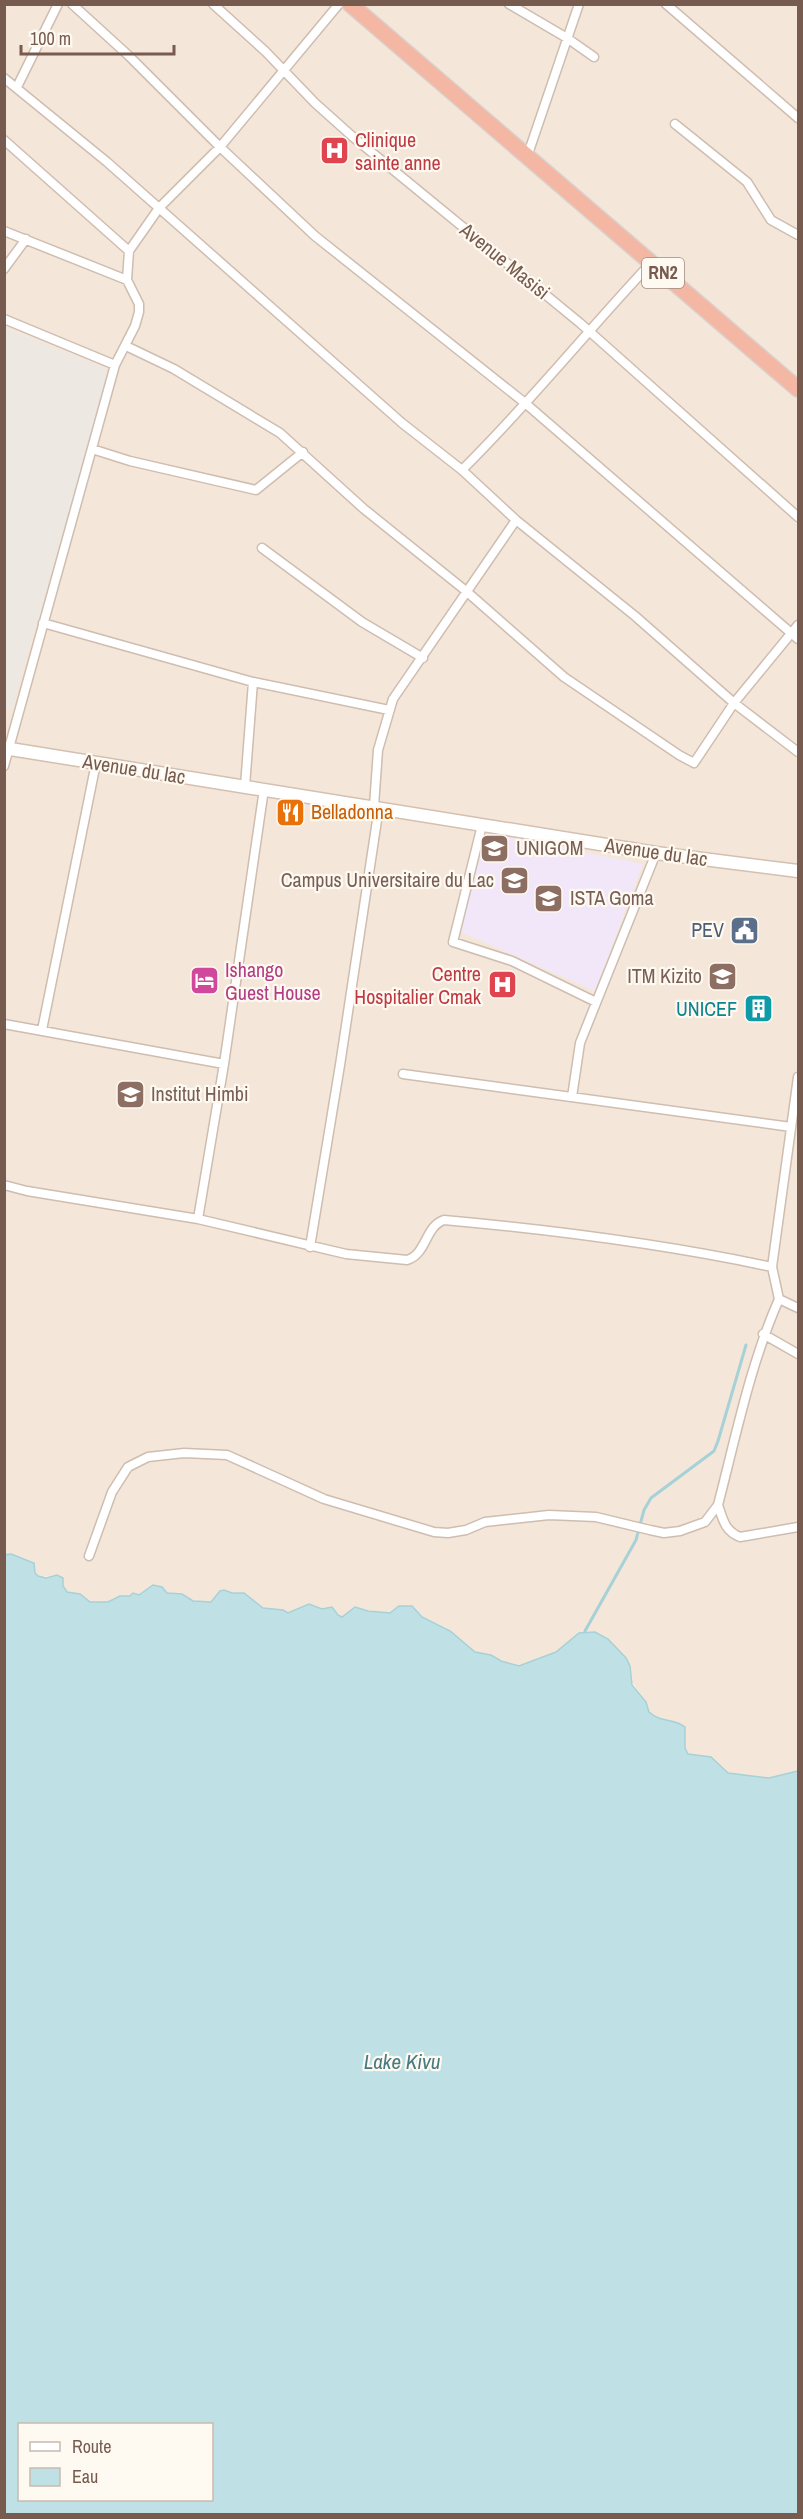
<svg xmlns="http://www.w3.org/2000/svg" width="803" height="2519" font-family="'Archivo Narrow',sans-serif">
<style>
.residential{fill:#f4e7d9}
.industrial{fill:#eee8e3}
.education{fill:#f2e7f9}
.water{fill:#bfe1e6;stroke:#a6d1d7;stroke-width:1.5;fill-rule:evenodd}
.lines{fill:none;stroke-linecap:round;stroke-linejoin:round}
.stream{stroke:#a6d1d7;stroke-width:3}
.street-casing{stroke:#cebdb0;stroke-width:11}
.secondary-casing{stroke:#d4bfb0;stroke-width:15}
.highway-casing{stroke:#d9d1cd;stroke-width:18}
.street{stroke:#fff;stroke-width:8}
.secondary{stroke:#fff;stroke-width:12}
.highway{stroke:#f3b7a4;stroke-width:15}
.labels{text-anchor:middle;stroke-width:4.5;stroke-linejoin:round;paint-order:stroke}
.shield{fill:#fef9f1;stroke:#a08a7f;stroke-width:1.5}
.shield-label{font-size:18px;font-weight:bold;fill:#775b4e}
.health-label{font-size:20px;fill:#be3a42;stroke:#fef9f1;text-anchor:start}
.street-label{font-size:20px;fill:#775b4e;stroke:#fef9f1}
.food-label{font-size:20px;fill:#c56008;stroke:#fef9f1;text-anchor:start}
.education-label{font-size:20px;fill:#785e54;stroke:#fef9f1;text-anchor:start}
.service-label{font-size:20px;fill:#4e5e75;stroke:#fef9f1;text-anchor:end}
.hotel-label{font-size:20px;fill:#b23c85;stroke:#fef9f1;text-anchor:start}
.culture-label{font-size:20px;fill:#0d838f;stroke:#fef9f1;text-anchor:end}
.water-label{font-size:21px;font-style:italic;fill:#457a82;stroke:#fef9f1}
</style>
<rect width="100%" height="100%" fill="#fcf5eb"/>
<path class="residential" d="M5 5H798V1771L769 1778 728 1773 688 1754 685 1748 683 1725 656 1719 649 1712 646 1702 632 1682 575 1636 556 1652 519 1666 501 1661 491 1655 475 1652 445 1627 399 1606 390 1613 354 1608 342 1617 331 1607 322 1609 304 1607 288 1613 283 1610 263 1608 242 1593 220 1591 211 1602 193 1601 180 1593H167L153 1585 139 1595 120 1596 108 1602H90L80 1594 67 1592 63 1586V1579L57 1575 39 1577 35 1573 34 1562 11 1554 5 1555V709H11L109 371 5 328Z"/>
<path class="industrial" d="M5 328 109 370 12 710 4 709Z"/>
<path class="education" d="M486 833 643 864 595 991 459 931Z"/>
<path class="water" d="M11 1554 34 1563 35 1573 38 1576 46 1578 57 1575 63 1578V1586L67 1592 80 1594 90 1602H108L120 1596H130L133 1593 139 1595 153 1585 162 1587 167 1593 182 1594 193 1601 211 1602 220 1591 224 1590 232 1593H244L263 1608 283 1610 288 1613 309 1604 322 1609 332 1607 338 1615 342 1617 355 1607 368 1611 390 1613 399 1606H412L422 1617 450 1631 475 1652 491 1655 501 1661 519 1666 556 1652 579 1633 595 1632 608 1639 626 1658 630 1666 632 1685 646 1702 649 1712C661 1723 674 1718 685 1727V1748L688 1754 711 1757 728 1773 769 1778 798 1771V2514H5L4 1555ZM20 2424H212V2500H20Z"/>
<g class="lines">
<path class="stream" d="M585 1631 636 1540 644 1510 651 1498 714 1451 718 1441 746 1345"/>
<defs>
<path id="street" d="M72 4 129 56 220 147 315 236 525 403 798 639
M213 4 266 52 315 103 353 137 580 323 798 517
M509 4 567 38 594 57
M666 4 798 118
M4 78 107 162 402 423 462 470 516 520 635 616 734 703 798 752
M17 87 58 4
M675 124 747 182 771 220 798 235
M4 140 129 251
M527 157 579 4
M4 231 127 280
M4 269 26 239
M4 319 115 365
M126 346 174 369 280 433 364 509 466 591 564 677 679 755 694 763 734 703 798 625
M92 449 130 461 256 490 303 452
M462 470C529 404 587 331 651 263
M262 548 362 622 423 658
M43 623 253 682 389 710
M4 766 115 365 135 326 139 312V304L127 280 129 251 159 208 220 147 339 4
M245 786 253 682
M374 806 378 750 393 699 516 520
M482 825 453 942 512 961 596 1002
M4 1024 224 1064
M42 1030 96 763
M403 1074 791 1127
M572 1097 580 1043 656 853
M4 1185 27 1191 198 1219 346 1254 407 1260C427 1254 425 1226 444 1220 554 1230 664 1244 772 1267
M198 1219 224 1064 264 789
M310 1247 340 1065 379 807
M779 1299 772 1267 798 1077
M779 1299 798 1308
M763 1334 798 1354
M718 1505C723 1520 725 1531 740 1537L798 1527
M89 1556 112 1492 128 1467 148 1457 184 1453 227 1455 324 1499 434 1532 448 1533 466 1530 485 1522 549 1515 596 1517 650 1530 664 1533 680 1531 705 1522 718 1505C736 1436 750 1365 779 1299"/>
<path id="secondary" d="M4 748 656 853 798 871"/>
<path id="highway" d="M350 4 798 389"/>
</defs>
<use href="#street" class="street-casing"/>
<use href="#secondary" class="secondary-casing"/>
<use href="#highway" class="highway-casing"/>
<use href="#street" class="street"/>
<use href="#secondary" class="secondary"/>
<use href="#highway" class="highway"/>
</g>
<defs>
<symbol id="hospital-square" viewBox="-11 -11 22 22"><rect x="-9" y="-9" width="18" height="18" rx="4" fill="#e0444e" stroke="#fef9f1"/><path d="M-5-5h3v3.5h4V-5h3V5h-3V1.5h-4V5h-3Z" fill="#fff"/></symbol>
<symbol id="restaurant-square" viewBox="-11 -11 22 22"><rect x="-9" y="-9" width="18" height="18" rx="4" fill="#e8710a" stroke="#fef9f1"/><path d="M-5-6h1v4h1v-4h1v4h1v-4h1v5L-1.5 .5V6h-2V.5L-5-1ZM5-6V6H3V1.5H1.5Q1.5-4 5-6Z" fill="#fff"/></symbol>
<symbol id="school-square" viewBox="-11 -11 22 22"><rect x="-9" y="-9" width="18" height="18" rx="4" fill="#8d6e63" stroke="#fef9f1"/><path d="M0-5L7-2L0 1L-7-2ZM-4 1L0 2.5L4 1V4Q0 6-4 4Z" fill="#fff"/></symbol>
<symbol id="civic-square" viewBox="-11 -11 22 22"><rect x="-9" y="-9" width="18" height="18" rx="4" fill="#5c6f8a" stroke="#fef9f1"/><path d="M-.6-6.5H3V-4.5H.6V-3L4-1V1h2V6H-6V1h2V-1L-.6-3ZM-1.2 2.5V6h2.4V2.5Z" fill="#fff"/></symbol>
<symbol id="university-square" viewBox="-11 -11 22 22"><rect x="-9" y="-9" width="18" height="18" rx="4" fill="#8d6e63" stroke="#fef9f1"/><path d="M0-5L7-2L0 1L-7-2ZM-4 1L0 2.5L4 1V4Q0 6-4 4Z" fill="#fff"/></symbol>
<symbol id="hotel-square" viewBox="-11 -11 22 22"><rect x="-9" y="-9" width="18" height="18" rx="4" fill="#d1479c" stroke="#fef9f1"/><path d="M-6-4.5h1.5V1H6V5H4.5V3h-9V5H-6ZM-4 0a1.8 1.8 0 1 1 3.6 0ZM.5 0V-2.5h3Q6-2.5 6 0Z" fill="#fff"/></symbol>
<symbol id="building-square" viewBox="-11 -11 22 22"><rect x="-9" y="-9" width="18" height="18" rx="4" fill="#0f9aa8" stroke="#fef9f1"/><path d="M-4-6H4V6H1V3H-1V6H-4ZM-2.5-4.3h1.7v1.8h-1.7ZM.8-4.3h1.7v1.8H.8ZM-2.5-1h1.7V.8h-1.7ZM.8-1h1.7V.8H.8Z" fill="#fff"/></symbol>
</defs>
<g fill-rule="evenodd">
<use href="#hospital-square" x="318" y="134" width="33" height="33"/>
<use href="#restaurant-square" x="274" y="796" width="33" height="33"/>
<use href="#school-square" x="478" y="832" width="33" height="33"/>
<use href="#school-square" x="498" y="864" width="33" height="33"/>
<use href="#school-square" x="532" y="882" width="33" height="33"/>
<use href="#civic-square" x="728" y="914" width="33" height="33"/>
<use href="#university-square" x="706" y="960" width="33" height="33"/>
<use href="#hotel-square" x="188" y="964" width="33" height="33"/>
<use href="#hospital-square" x="486" y="968" width="33" height="33"/>
<use href="#building-square" x="742" y="992" width="33" height="33"/>
<use href="#school-square" x="114" y="1078" width="33" height="33"/>
</g>
<g class="labels">
<rect class="shield" x="642" y="258" width="42" height="30" rx="4.5"/>
<g class="shield-label">
<text x="663" y="279">RN2</text>
</g>
<g class="health-label">
<text x="355" y="147">Clinique<tspan x="355" dy="23">sainte anne</tspan></text>
<text x="481" y="981" text-anchor="end">Centre<tspan x="481" dy="23">Hospitalier Cmak</tspan></text>
</g>
<g class="street-label">
<text transform="translate(505 261) rotate(39)" y="7">Avenue Masisi</text>
<text transform="translate(134 769) rotate(9)" y="7">Avenue du lac</text>
<text transform="translate(656 852) rotate(8)" y="7">Avenue du lac</text>
</g>
<g class="food-label">
<text x="311" y="819">Belladonna</text>
</g>
<g class="education-label">
<text x="516" y="855">UNIGOM</text>
<text x="494" y="887" text-anchor="end">Campus Universitaire du Lac</text>
<text x="570" y="905">ISTA Goma</text>
<text x="702" y="983" text-anchor="end">ITM Kizito</text>
<text x="151" y="1101">Institut Himbi</text>
</g>
<g class="service-label">
<text x="724" y="937">PEV</text>
</g>
<g class="hotel-label">
<text x="225" y="977">Ishango<tspan x="225" dy="23">Guest House</tspan></text>
</g>
<g class="culture-label">
<text x="737" y="1016">UNICEF</text>
</g>
<g class="water-label">
<text x="402" y="2069">Lake Kivu</text>
</g>
</g>
<rect width="803" height="2519" fill="none" stroke="#775b4e" stroke-width="12"/>
<rect x="18" y="2423" width="195" height="78" fill="#fef9f1" stroke="#c8bab0" stroke-width="1.5"/>
<rect x="30" y="2442" width="30" height="9" fill="#ffffff" stroke="#c8bab0" stroke-width="1.5"/>
<text x="72" y="2453" font-size="18" fill="#775b4e">Route</text>
<rect x="30" y="2468" width="30" height="18" fill="#bfe1e6" stroke="#c8bab0" stroke-width="1.5"/>
<text x="72" y="2483" font-size="18" fill="#775b4e">Eau</text>
<path d="M21 45v9h153v-9" fill="none" stroke="#775b4e" stroke-width="3"/>
<text x="30" y="45" font-size="18" fill="#775b4e" stroke="#fef9f1" stroke-width="4.5" paint-order="stroke">100 m</text>
</svg>
